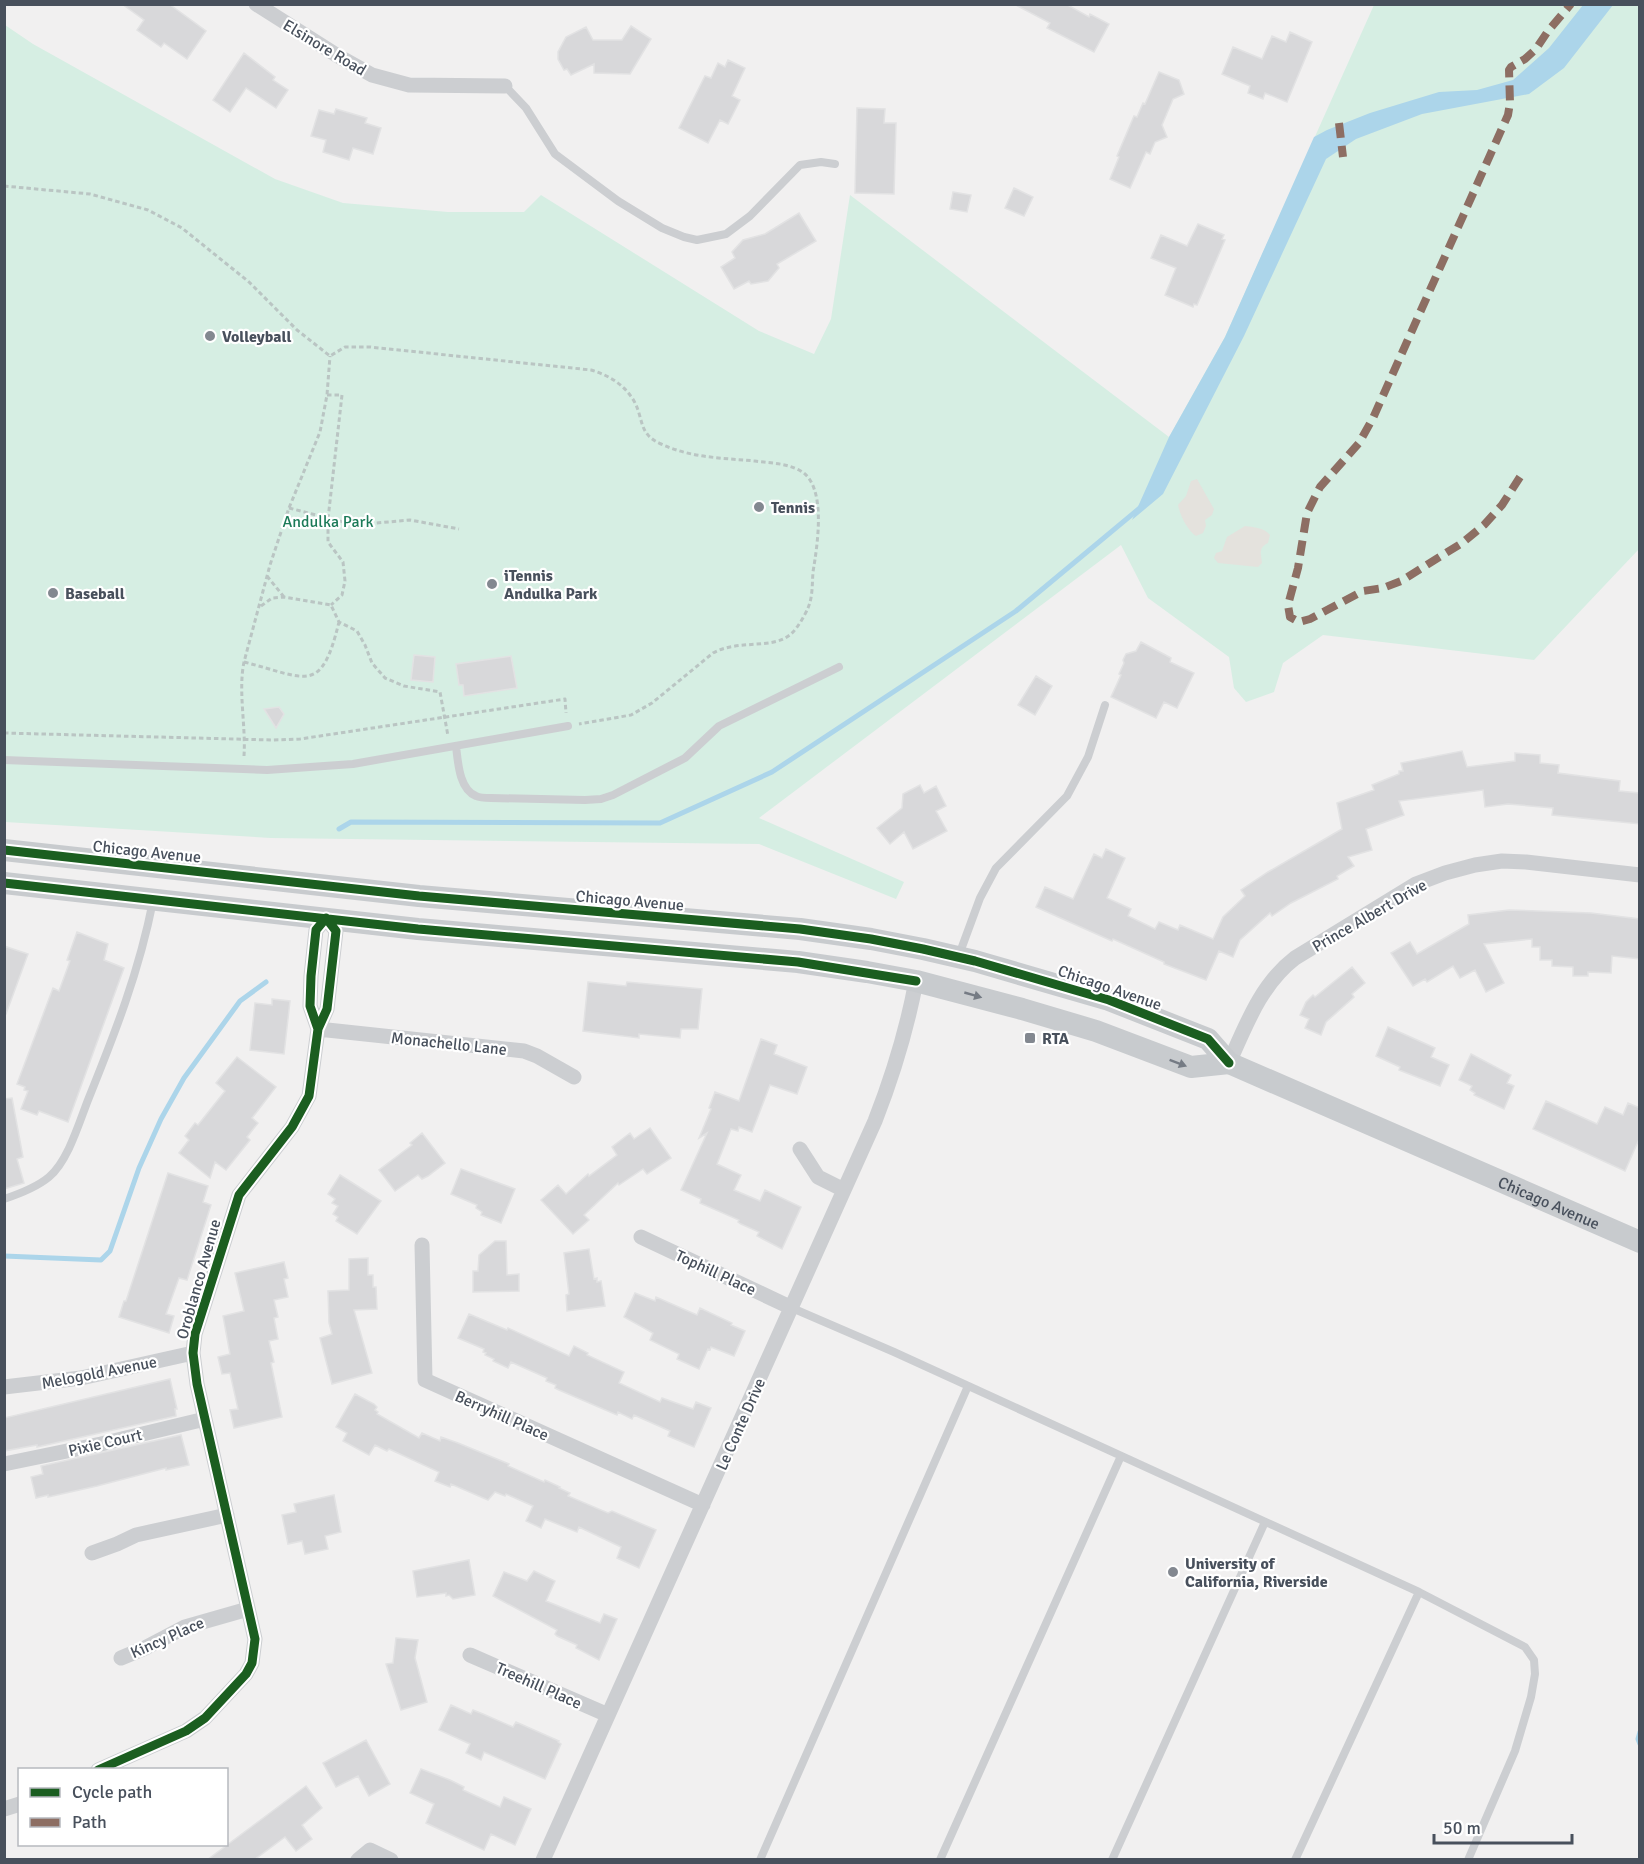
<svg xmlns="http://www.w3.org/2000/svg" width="1644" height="1864" font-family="Signika,sans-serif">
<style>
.green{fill:#d6eee3}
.sand{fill:#e4e2dd}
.water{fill:#acd5ea}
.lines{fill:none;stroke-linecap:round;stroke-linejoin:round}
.stream{stroke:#acd5ea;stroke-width:5}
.building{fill:#d8d8da;stroke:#e2e2e3;stroke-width:1.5}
.path{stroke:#bac5c3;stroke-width:3;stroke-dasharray:4.5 3;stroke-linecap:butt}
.service{stroke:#ccced1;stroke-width:8}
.minor{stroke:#ccced1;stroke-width:15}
.primary{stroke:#c8cbce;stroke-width:22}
.quiet{stroke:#8d6e63;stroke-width:8;stroke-dasharray:15 8;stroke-linecap:butt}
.cycleway-casing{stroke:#fff;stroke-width:13}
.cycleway{stroke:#1b5e20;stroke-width:9}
.oneway{fill:#757b84}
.poi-dot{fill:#838890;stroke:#fff;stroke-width:2}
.labels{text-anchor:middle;stroke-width:4.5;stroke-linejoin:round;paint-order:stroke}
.street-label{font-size:16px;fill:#48505c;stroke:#fff}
.poi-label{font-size:16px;font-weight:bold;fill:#48505c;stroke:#fff;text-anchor:start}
.park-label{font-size:16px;fill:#1c7a58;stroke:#fff}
</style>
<rect width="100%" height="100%" fill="#f1f0f0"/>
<path class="green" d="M1374 5H1639V549L1534 660 1323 635 1283 663 1274 692 1246 702 1234 688 1229 657 1148 598 1121 545 759 818 904 882 896 899 759 844 271 838 5 822V25L33 44 275 179 343 203 448 212H524L541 195 759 331 814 354 831 319 850 195 1169 437 1225 337Z"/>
<path class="sand" d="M1197 479 1214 509 1212 515 1205 520 1206 526 1203 533 1196 536C1187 530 1180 515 1178 505L1186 496 1191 481Z
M1245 526C1253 527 1265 528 1270 535L1268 543C1258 548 1261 553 1262 563L1258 567 1218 563 1214 558 1216 553 1222 551 1227 537Z"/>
<path class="water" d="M1583 5H1613L1564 68 1529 94 1422 114 1356 139 1326 159 1244 336 1163 494 1132 520 1169 437 1225 337 1314 137 1327 130 1370 113 1439 92 1477 90 1513 80 1549 48Z"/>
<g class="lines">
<path class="stream" d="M339 829 351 822 660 823 772 772 1016 611 1141 507
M4 1256 101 1260 110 1251 139 1168 161 1119 184 1078 240 1001 266 982
M1640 1732 1638 1739 1640 1744"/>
</g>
<path class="building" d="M122 4H169L206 31 187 59 164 43 161 47 137 30 144 20Z
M1014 4H1066L1089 17 1090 14 1109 24 1094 52 1047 28 1050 23Z
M631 26 651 39 630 74 594 73V64L571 75 567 69 564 70 558 59V52L566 37 586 27 593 40H622Z
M1290 32 1312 42 1287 102 1265 93 1263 99 1248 93 1250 86 1222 74 1233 47 1262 59 1272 36 1286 42Z
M244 53 275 77 273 80 288 90 276 108 246 88 230 112 213 100Z
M728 60 745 68 732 96 740 100 728 124 720 120 708 143 679 128 705 76 711 78 718 63 725 67Z
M1159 72 1179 80 1184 94 1173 99 1162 125 1167 137 1155 142 1150 154 1146 152 1130 188 1110 179 1119 157 1117 156 1134 116 1137 117 1143 103 1145 104Z
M857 108 885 109 884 123H896L894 194 855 193Z
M336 109 367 118 365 123 381 128 373 154 353 148 349 160 323 152 326 140 311 136 319 110 334 114Z
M1014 188 1033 197 1024 216 1005 208Z
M953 192 971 195 967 212 950 209Z
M799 213 816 241 777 264 779 268 768 281 751 284 749 281 734 289 721 267 735 258 732 252 743 240 765 234Z
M1198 224 1224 235 1222 239 1225 240 1197 305 1194 304 1193 307 1165 295 1176 268 1151 258 1161 235 1187 246Z
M1141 642 1171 658 1170 662 1194 673 1177 708 1164 702 1156 718 1111 697 1121 675 1119 674 1124 663 1123 660 1126 654 1136 651Z
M414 655 435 657 433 682 411 680Z
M511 656 517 688 464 696 463 685H459L456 664Z
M1036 676 1052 686 1035 715 1018 705Z
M279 707 284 714 276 728 264 709Z
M1462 751 1467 767 1515 761V753L1540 755V763L1559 765 1558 773 1620 781 1619 791 1640 793V824L1552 815 1553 808 1508 804 1485 807 1483 790 1399 801 1404 815 1366 829 1372 850 1348 857 1354 866 1337 876 1338 879 1291 903 1272 916 1270 913 1240 940 1233 957 1219 951 1206 980 1164 964V962L1113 939 1112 941 1036 907 1045 887 1073 899 1094 854 1102 858 1106 849 1125 858 1107 898 1131 909 1128 916 1155 929 1159 922 1178 930 1180 925 1213 939 1223 917 1245 896 1241 890 1268 872 1342 829 1337 803 1374 790 1372 785 1399 774V771H1403L1401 763Z
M920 785 924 793 936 786 946 806 936 811 947 831 913 849 904 832 890 844 877 828 902 808 903 794Z
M1509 910 1591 913 1640 919V959L1612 956 1611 973 1588 972V976H1573V967L1552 966V960H1540V947H1532V939L1484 944 1504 983 1486 992 1475 970 1460 978 1453 966 1427 982 1425 979 1413 986 1391 953 1410 942 1417 954 1469 924 1468 915Z
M77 932 108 944 104 960 124 968 68 1122 39 1111 37 1115 21 1109 28 1091 24 1090 25 1087 17 1084 53 988 59 991 70 961 67 960Z
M4 946 28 954 6 1014H4Z
M1352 967 1365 983 1352 994 1354 997 1326 1022 1321 1035 1305 1028 1309 1019 1300 1015 1306 1002 1313 995 1315 997Z
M588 982 626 986 627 982 702 989 698 1029H681L680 1038 639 1034V1038L583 1031Z
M272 999 290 1001 284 1054 250 1050 255 1003 272 1005Z
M1388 1027 1435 1048 1431 1057 1449 1065 1440 1086 1399 1070 1400 1067 1376 1056Z
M761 1039 777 1045 774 1054 807 1067 797 1094 770 1085 752 1132 739 1127 738 1131 731 1129 717 1164 741 1175 734 1190 760 1201 765 1190 801 1207 782 1249 757 1236 759 1232 741 1224 738 1222 739 1220 700 1203 701 1199 681 1190 707 1133 699 1138 711 1109 709 1108 715 1092 739 1101Z
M1471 1054 1511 1075 1507 1083 1514 1086 1504 1109 1474 1095 1475 1093 1470 1090 1472 1086 1459 1080Z
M237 1057 276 1087 252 1118 258 1123 247 1137 250 1140 226 1170 215 1162 210 1178 179 1153 189 1140 185 1136 195 1123 198 1125 225 1091 216 1083Z
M12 1098 23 1157 17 1159 24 1183 4 1189V1099Z
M1546 1101 1597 1124 1605 1107 1623 1115 1628 1103 1640 1108V1137L1625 1171 1533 1129Z
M650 1128 671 1158 647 1174 643 1169 619 1185 618 1183 584 1215 589 1220 573 1234 541 1200 558 1185 566 1194 588 1174 589 1176 617 1155 612 1147 630 1133 634 1139Z
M422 1133 445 1163 428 1176 422 1179 418 1175 395 1191 379 1170 412 1145 410 1143Z
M461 1169 515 1189 501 1223 481 1215 482 1212 476 1208 477 1205 451 1194Z
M168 1173 208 1186 203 1202 211 1205 187 1280 179 1278 166 1314 174 1316 169 1333 119 1317 124 1301H126Z
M340 1175 381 1201 357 1234 336 1221 338 1217 333 1214 338 1206 332 1203 335 1199 328 1194Z
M495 1241H506L507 1275 519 1274V1291L473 1292V1271H478L479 1255Z
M589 1249 594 1279 597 1278V1282L601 1281 605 1306 567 1311 566 1295 569 1294 564 1253Z
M368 1258V1275H373V1287H376L377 1309 354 1310 372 1373 332 1384 320 1338 332 1334 329 1323 328 1291 349 1290V1259Z
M284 1262 288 1278 284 1279 288 1297 274 1300 278 1317 274 1318 278 1339 269 1341 274 1362 271 1363 282 1417 234 1428 230 1410 238 1409 230 1373 222 1374 218 1357 230 1354 223 1316 244 1311 235 1273Z
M635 1293 655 1301 656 1297 697 1315 700 1308 732 1323 731 1325 745 1331 734 1356 711 1347 710 1350 708 1349 699 1369 677 1359 679 1354 650 1340 653 1333 624 1317Z
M469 1314 507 1330 508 1328 569 1356 574 1346 588 1353 587 1355 624 1372 619 1383 660 1402 662 1398 693 1409 696 1402 711 1408 694 1447 668 1436 670 1431 634 1415 632 1419 618 1412 617 1415 559 1390 555 1388 556 1385 546 1381 547 1378 511 1362 508 1368 493 1361 494 1359 485 1355 486 1353 483 1352 484 1349 458 1338Z
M170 1379 177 1409H175L176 1416 37 1447V1445L4 1451V1418Z
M355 1394 374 1404 377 1407 375 1410 378 1412 377 1414 419 1438 422 1433 440 1441 441 1437 458 1443 509 1464 508 1466 544 1482 545 1480 560 1487 559 1488 570 1493 568 1496 608 1513 612 1511 656 1530 639 1568 617 1558 621 1547 579 1527 577 1532 545 1519 541 1528 526 1521 533 1506 506 1494 505 1496 495 1492 488 1500 451 1484 450 1487 435 1481 439 1472 389 1449 387 1451 375 1445 369 1455 343 1441 347 1433 336 1427Z
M181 1435 189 1465 166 1470V1468L97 1486 48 1497V1495L36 1498 31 1477 43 1474 41 1466Z
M334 1495 341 1532 325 1536 328 1549 305 1554 302 1541 288 1544 282 1515 296 1512 294 1504Z
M469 1560 475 1595 453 1599 449 1595 446 1596V1593L417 1597 413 1571Z
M534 1571 555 1581 546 1601 600 1623 604 1614 617 1619 599 1660 576 1648 577 1645 557 1636 555 1634 557 1630 493 1596 504 1572 527 1581Z
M396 1638 418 1640 415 1658 427 1702 401 1710 386 1664 393 1663Z
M451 1705 471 1714 473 1710 483 1714 513 1727 516 1722 559 1741 558 1742 561 1744 545 1779 484 1752 481 1760 466 1753 470 1744 439 1730Z
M366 1740 390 1784 369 1796 358 1776 336 1787 323 1763Z
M421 1769 450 1780 464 1787 463 1790 500 1807 504 1797 531 1809 515 1845 491 1834 484 1850 426 1823 434 1804 410 1793Z
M306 1786 322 1808 302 1825 312 1839 296 1851 285 1837 254 1860H207Z"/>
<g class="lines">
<path class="path" d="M4 186 90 194 148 210 182 228 249 282 297 330 330 356 345 347H370L591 370C608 375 624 384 634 401 644 419 638 434 661 444 691 458 723 458 755 461 770 463 785 463 799 470 828 484 817 547 813 572 812 584 813 596 808 608 805 615 797 629 791 634 773 650 738 639 713 653L652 703 631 715 579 724
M327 395H342L328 519V542L343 562 345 581 342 595 331 605
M289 508 355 525 410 520 459 529
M267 576 284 597
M261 606 272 598 284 597 331 605 339 622 357 631 365 645 372 663 385 678 404 686 440 692 448 736
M244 662C307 678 321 696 339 622
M4 733 272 740 300 739 565 699 566 713
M244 756C246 726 238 691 244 662L270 565 289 508 320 432 327 395 330 356"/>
<path class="service" d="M505 86 526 108 555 154 618 201 662 228 684 237 697 240 726 234 750 216 800 165 821 162 835 164
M456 746C458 762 459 789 476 796 480 798 487 798 491 798L585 800 601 799 613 795 685 758 719 726 839 667
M4 760 267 770 353 764 568 726
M959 955 980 898 996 868 1067 796 1088 757 1105 705
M4 1199C19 1194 37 1187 49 1177 68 1161 79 1123 88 1100 115 1033 139 972 153 901
M792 1308 894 1352 1419 1592
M760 1860 968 1386
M940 1860 1121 1456
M1112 1860 1265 1522
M1295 1860 1419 1592 1525 1647 1534 1660 1535 1674 1531 1697 1515 1751 1468 1860"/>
<path class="minor" d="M256 4 338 56 372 75 409 85 505 86
M318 1029 524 1051 537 1056 574 1077
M1229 1063C1246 1025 1261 984 1295 958L1416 884 1445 873 1475 865 1502 861 1526 862 1640 875
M800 1149 818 1177 844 1190
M641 1237 792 1308
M422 1245 425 1380 703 1505
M4 1387 81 1378 193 1353
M4 1464 101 1444 205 1419
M92 1553 117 1544 136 1535 227 1515
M470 1655 608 1715
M121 1658 145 1648 185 1627 248 1609
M98 1770 186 1731 205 1718 246 1674 252 1663 255 1639 197 1384 193 1353 195 1334 239 1195 292 1127 309 1096 318 1029 327 1009 336 931 326 918 316 930 311 976 310 1006 318 1029
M4 1809 20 1804
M358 1860 370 1850 391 1860
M543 1860 875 1121C893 1075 907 1029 916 981"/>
<g class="primary">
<path id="s1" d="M4 850 419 896 800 929 871 939 923 949 975 961 1109 1000 1208 1039 1229 1063 1640 1242"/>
<path d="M4 883 418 929 798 962 867 972 916 981 1022 1009 1096 1031 1191 1067 1229 1063"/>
</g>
<path class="quiet" d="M1339 123 1343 157
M1520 477 1502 505 1484 525 1462 543 1401 581 1383 588 1363 591 1310 619 1299 622 1290 617 1288 605 1298 568 1307 513 1320 487 1359 443 1373 418 1508 115 1510 103 1509 70 1511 67 1525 59 1536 49 1548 31 1571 4"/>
<defs>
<path id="cycleway" d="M4 850 419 896 800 929 871 939 923 949 975 961 1109 1000 1208 1039 1229 1063
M4 883 418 929 798 962 916 981
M98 1770 186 1731 205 1718 246 1674 252 1663 255 1639 197 1384 193 1353 195 1334 239 1195 292 1127 309 1096 318 1029 327 1009 336 931 326 918 316 930 311 976 310 1006 318 1029"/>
</defs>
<use href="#cycleway" class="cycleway-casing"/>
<use href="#cycleway" class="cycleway"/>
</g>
<defs><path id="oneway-solid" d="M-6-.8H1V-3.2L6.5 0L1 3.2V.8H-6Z" transform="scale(1.5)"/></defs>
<g class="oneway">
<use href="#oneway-solid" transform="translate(973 995) rotate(16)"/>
<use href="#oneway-solid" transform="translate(1178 1063) rotate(21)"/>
</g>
<g class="poi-dot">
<circle cx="210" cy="336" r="6"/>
<circle cx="759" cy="507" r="6"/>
<circle cx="492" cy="584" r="6"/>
<circle cx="53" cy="593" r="6"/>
<rect x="1024" y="1032" width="12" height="12" rx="3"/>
<circle cx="1173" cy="1572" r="6"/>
</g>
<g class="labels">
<g class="street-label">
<text transform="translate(325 47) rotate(31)" y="6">Elsinore Road</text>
<text transform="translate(147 851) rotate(6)" y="6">Chicago Avenue</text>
<text transform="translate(630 900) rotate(5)" y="6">Chicago Avenue</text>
<text transform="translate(1369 915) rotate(-30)" y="6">Prince Albert Drive</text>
<text transform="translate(1110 987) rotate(19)" y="6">Chicago Avenue</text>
<text transform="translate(449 1043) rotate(6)" y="6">Monachello Lane</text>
<text dy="6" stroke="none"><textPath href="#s1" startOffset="1605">Chicago Avenue</textPath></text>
<text transform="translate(716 1272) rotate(25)" y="6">Tophill Place</text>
<text transform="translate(198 1279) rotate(-74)" y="6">Oroblanco Avenue</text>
<text transform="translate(99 1372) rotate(-11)" y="6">Melogold Avenue</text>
<text transform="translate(502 1415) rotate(24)" y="6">Berryhill Place</text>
<text transform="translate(740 1424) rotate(-66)" y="6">Le Conte Drive</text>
<text transform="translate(105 1442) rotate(-13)" y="6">Pixie Court</text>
<text transform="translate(167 1637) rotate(-24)" y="6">Kincy Place</text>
<text transform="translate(539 1685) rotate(24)" y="6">Treehill Place</text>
</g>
<g class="poi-label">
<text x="222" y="342">Volleyball</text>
<text x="771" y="513">Tennis</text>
<text x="504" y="581">iTennis<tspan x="504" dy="18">Andulka Park</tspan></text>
<text x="65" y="599">Baseball</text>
<text x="1042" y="1044">RTA</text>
<text x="1185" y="1569">University of<tspan x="1185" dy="18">California, Riverside</tspan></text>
</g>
<g class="park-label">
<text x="328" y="527">Andulka Park</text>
</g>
</g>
<rect width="1644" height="1864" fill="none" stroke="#48505c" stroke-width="12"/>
<rect x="18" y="1768" width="210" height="78" fill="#ffffff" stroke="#b6b9be" stroke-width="1.5"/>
<rect x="30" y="1788" width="30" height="9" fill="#1b5e20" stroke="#b6b9be" stroke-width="1.5"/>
<text x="72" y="1798" font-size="18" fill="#48505c">Cycle path</text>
<rect x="30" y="1818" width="30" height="9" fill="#8d6e63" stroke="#b6b9be" stroke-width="1.5"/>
<text x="72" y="1828" font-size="18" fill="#48505c">Path</text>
<path d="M1434 1834v9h138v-9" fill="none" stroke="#48505c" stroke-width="3"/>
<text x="1443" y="1834" font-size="18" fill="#48505c" stroke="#ffffff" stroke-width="4.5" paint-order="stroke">50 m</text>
</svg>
